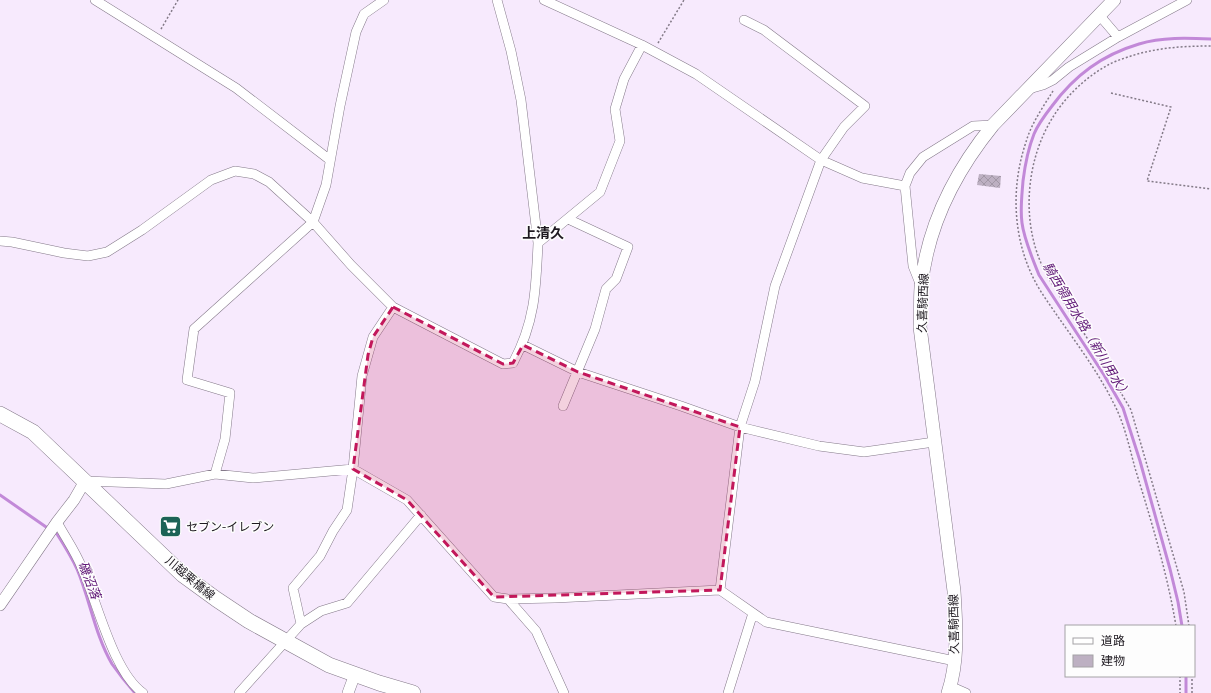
<svg xmlns="http://www.w3.org/2000/svg" width="1211" height="693" font-family="Karla,'Noto Sans JP',sans-serif">
<style>
.lines{fill:none;stroke-linecap:round;stroke-linejoin:round}
.stream{stroke:#c289d8;stroke-width:3}
.building{fill:url(#building-cross-hatch)}
.minor-casing{stroke:#847989;stroke-width:10}
.tertiary-casing{stroke:#847989;stroke-width:12}
.secondary-casing{stroke:#847989;stroke-width:14}
.primary-casing{stroke:#847989;stroke-width:16}
.path{stroke:#837a87;stroke-width:1.5;stroke-dasharray:2 2;stroke-linecap:butt}
.minor{stroke:#fff;stroke-width:9}
.tertiary{stroke:#fff;stroke-width:11}
.secondary{stroke:#fff;stroke-width:13}
.primary{stroke:#fff;stroke-width:15}
.marked{fill:#c2185b;fill-opacity:0.2;stroke:#c2185b;stroke-width:3;stroke-dasharray:8 5;stroke-linejoin:round}
.labels{text-anchor:middle;stroke-width:3;stroke-linejoin:round;paint-order:stroke}
.street-label{font-size:12px;fill:#1e1920;stroke:#fdfdfd}
.poi-label{font-size:12px;fill:#1e1920;stroke:#fdfdfd;text-anchor:start}
.water-label{font-size:13px;font-style:italic;fill:#601877;stroke:#fdfdfd}
.quarter-label{font-size:14px;font-weight:bold;fill:#1e1920;stroke:#fdfdfd}
</style>
<defs>
<pattern id="building-cross-hatch" width="8" height="8" patternUnits="userSpaceOnUse"><rect width="8" height="8" fill="#bdb0c2"/><path d="M0 0l8 8M0 8l8-8" fill="none" stroke="#a297a6"/></pattern>
</defs>
<rect width="100%" height="100%" fill="#f7eafd"/>
<g class="lines">
<path class="stream" d="M0 495 49 529
M54 532 57 534C64 545 71 556 77 569 90 600 95 635 112 664 119 674 127 684 135 693
M1182 626 1178 602 1170 569 1140 461 1123 408 1104 375 1039 275C1033 260 1024 239 1022 223 1020 209 1022 195 1023 181 1025 165 1028 149 1034 134 1038 124 1045 115 1052 106 1075 75 1102 55 1139 44 1162 37 1187 38 1211 39
M1186 693V676"/>
</g>
<path class="building" d="M979 174 1001 176 1000 188 977 185Z"/>
<g class="lines">
<defs>
<path id="minor" d="M95 0 236 88 330 160
M497 0 511 51 521 100 538 243
M544 0 642 45 696 74 821 160 862 178 905 186
M1100 16 1118 37
M1029 89 1043 85 1053 80 1069 67 1118 37 1187 0
M0 241 12 242 64 253 88 256 107 252 142 230 211 180 235 171 254 174 269 182 313 222 351 265 393 307 503 364 513 363C535 322 536 289 538 243L600 192 620 141 615 109 624 79 642 45
M921 286 913 266 905 186 910 173 923 157 973 126 993 125
M523 345 578 372 681 406 740 427 819 446 864 452 934 442
M563 406 595 329 606 289 616 279 628 247 568 219
M215 474 225 439 230 393 187 380 194 329 313 222 326 185 340 106 356 32 364 14 384 0
M85 481 166 484 215 474 253 478 353 469 407 500 494 597 508 599 555 598 720 590 766 622 955 661
M57 522C65 537 76 552 82 568 97 601 113 672 143 693
M720 590 740 427 755 381 775 286 821 160 844 127 865 106 764 30 744 20
M508 599 536 631 564 693
M301 624 321 611 347 603 421 515
M950 686 966 693
M239 693 301 624 293 588 320 556 333 531 347 510 353 469 362 376 373 337 393 307
M728 693 753 613"/>
<path id="tertiary" d="M0 605 57 522 74 500 85 481
M348 693 355 674"/>
<path id="secondary" d="M948 693C959 660 956 625 954 591L920 327C921 314 920 301 921 288 927 226 954 173 993 125L1114 0"/>
<path id="primary" d="M0 414 33 432 183 575 216 599 249 621 329 665 379 683 413 693"/>
</defs>
<use href="#minor" class="minor-casing"/>
<use href="#tertiary" class="tertiary-casing"/>
<use href="#secondary" class="secondary-casing"/>
<use href="#primary" class="primary-casing"/>
<path class="path" d="M161 29 178 0
M658 43 684 0
M1053 91C1043 107 1031 124 1026 142 1010 189 1013 242 1037 285 1042 294 1048 302 1054 311 1074 340 1097 370 1113 402 1124 422 1129 446 1135 468 1151 520 1167 572 1176 626
M1111 93 1171 107 1147 181 1211 189
M1189 626 1184 592 1131 410C1115 382 1098 355 1080 327 1067 307 1051 285 1041 263 1021 217 1027 158 1053 117 1066 96 1086 77 1108 65 1113 62 1119 60 1125 58 1153 48 1181 46 1211 46
M1180 676V693
M1192 693V676"/>
<use href="#minor" class="minor"/>
<use href="#tertiary" class="tertiary"/>
<use href="#secondary" class="secondary"/>
<use href="#primary" class="primary"/>
</g>
<path class="marked" d="M393 307 503 364 513 363 523 345 578 372 740 427 720 590 494 597 407 500 353 469 368 355 373 337Z"/>
<defs>
<symbol id="supermarket-square" viewBox="-11 -11 22 22"><rect x="-9" y="-9" width="18" height="18" rx="4" fill="#1c6356" stroke="#fdfdfd"/><path d="M-6-5.5h2.5l.6 2H6L4.5 2H-2.5L-4.4-4H-6ZM-1.5 3.2a1.3 1.3 0 1 0 .1 0ZM3 3.2a1.3 1.3 0 1 0 .1 0Z" fill="#fff"/></symbol>
</defs>
<g fill-rule="evenodd">
<use href="#supermarket-square" x="158" y="514" width="25" height="25"/>
</g>
<g class="labels">
<g class="street-label">
<text transform="translate(923 303) rotate(-88)" y="4">久喜騎西線</text>
<text transform="translate(190 578) rotate(40)" y="4">川越栗橋線</text>
<text transform="translate(954 624) rotate(-91)" y="4">久喜騎西線</text>
</g>
<g class="poi-label">
<text x="186" y="531">セブン-イレブン</text>
</g>
<g class="water-label">
<text transform="translate(1087 330) rotate(59)" y="5">騎西領用水路（新川用水）</text>
<text transform="translate(90 580) rotate(69)" y="5">磯沼落</text>
</g>
<g class="quarter-label">
<text x="543" y="238">上清久</text>
</g>
</g>
<rect x="1065" y="625" width="130" height="52" fill="#fdfdfd" stroke="#a4a2a5"/>
<rect x="1073" y="638" width="20" height="6" fill="#ffffff" stroke="#a4a2a5"/>
<text x="1101" y="645" font-size="12" fill="#1e1920">道路</text>
<rect x="1073" y="655" width="20" height="12" fill="#bdb0c2" stroke="#a4a2a5"/>
<text x="1101" y="665" font-size="12" fill="#1e1920">建物</text>
</svg>
